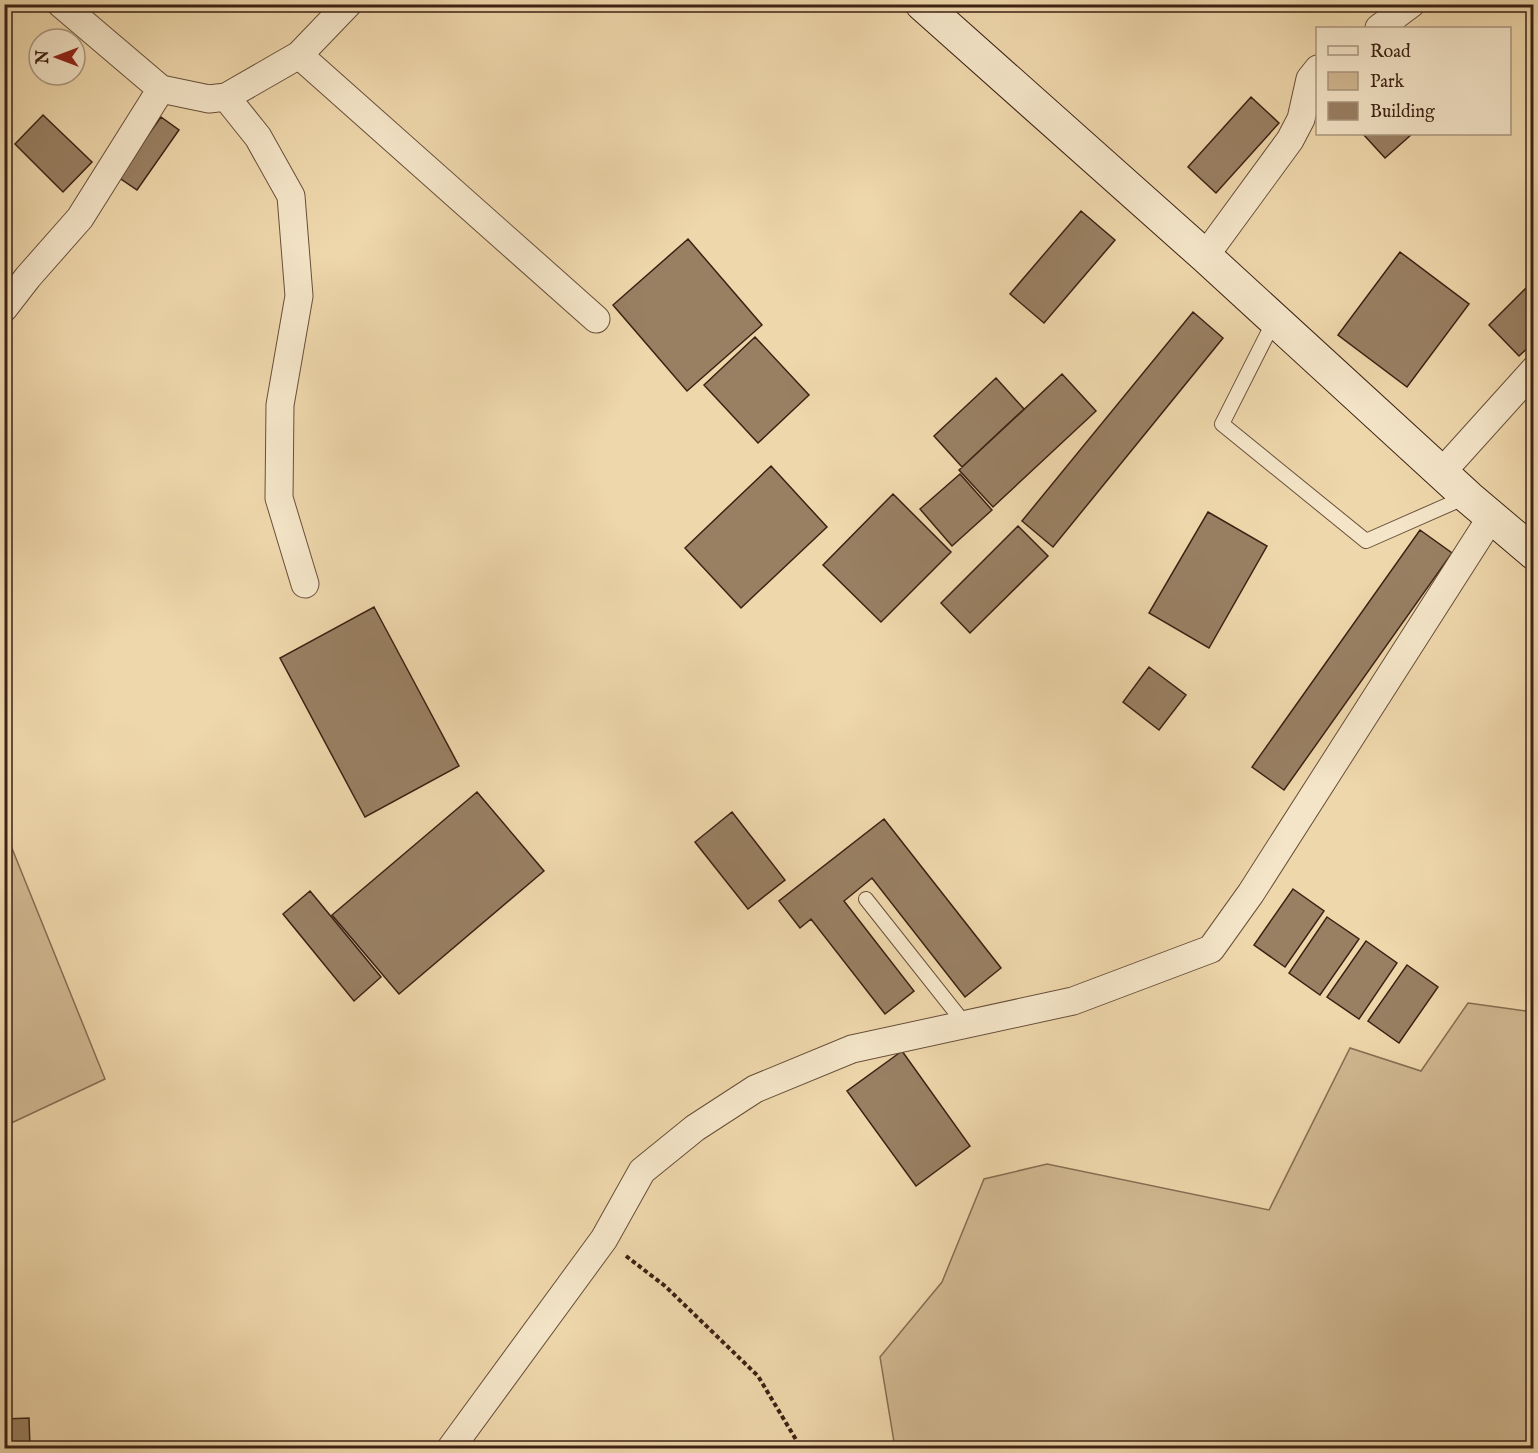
<svg xmlns="http://www.w3.org/2000/svg" width="1538" height="1453" font-family="'IM FELL English',serif">
<style>
.green{fill:#d0b891;stroke:#866d52;stroke-width:1.5}
.building{fill:#998063;stroke:#3c2214;stroke-width:1.5}
.lines{fill:none;stroke-linecap:round;stroke-linejoin:round}
.service-casing{stroke:#684f3a;stroke-width:16}
.minor-casing{stroke:#684f3a;stroke-width:29}
.secondary-casing{stroke:#3c2214;stroke-width:35}
.path{stroke:#3c2214;stroke-width:4;stroke-dasharray:4.5 3;stroke-linecap:butt}
.service{stroke:#f4e5c8;stroke-width:14}
.minor{stroke:#f4e5c8;stroke-width:27}
.secondary{stroke:#f4e5c8;stroke-width:33}
</style>
<rect width="100%" height="100%" fill="#eed7ab"/>
<filter id="stains"><feTurbulence type="fractalNoise" baseFrequency=".00333" numOctaves="4"/><feColorMatrix values="0 0 0 0 .2 0 0 0 0 .09 0 0 0 0 .02 0 0 0 .5 -.17"/></filter>
<radialGradient id="worn" r=".72"><stop offset=".6" stop-color="#630" stop-opacity="0"/><stop offset="1" stop-color="#630" stop-opacity=".3"/></radialGradient>
<path class="green" d="M5 831 105 1079 5 1126H4Z
M1468 1003 1533 1012V1448H895L880 1357 942 1282 984 1179 1047 1164 1269 1210 1350 1048 1421 1071Z"/>
<path class="building" d="M1251 97 1279 123 1216 193 1188 167Z
M43 115 92 162 63 192 15 144Z
M161 117 179 130 137 190 118 177Z
M1363 134H1412L1385 158Z
M1081 211 1115 240 1044 323 1010 294Z
M688 239 762 325 687 391 613 305Z
M1400 252 1469 304 1407 387 1338 335Z
M1532 282 1534 284V342L1519 356 1489 325Z
M1193 312 1223 338 1053 547 1022 521Z
M755 337 809 395 758 443 704 385Z
M1062 374 1096 411 993 507 959 470Z
M996 378 1024 409 962 467 934 436Z
M771 466 827 527 741 608 685 548Z
M960 474 992 510 952 546 920 509Z
M893 494 951 552 881 622 823 565Z
M1208 512 1267 546 1209 648 1149 613Z
M1018 526 1048 556 970 633 941 603Z
M1420 530 1452 553 1284 790 1252 767Z
M374 607 459 766 365 817 280 658Z
M1149 667 1186 695 1159 730 1123 702Z
M477 792 544 871 399 994 332 915Z
M732 812 785 880 748 909 695 842Z
M884 819 1001 968 965 997 872 878 844 901 914 991 885 1014 811 919 800 928 779 901Z
M1293 889 1324 911 1285 967 1254 945Z
M310 891 381 977 354 1001 283 914Z
M1327 917 1359 939 1320 995 1289 973Z
M1366 941 1397 963 1359 1019 1327 997Z
M1407 965 1438 987 1399 1043 1368 1021Z
M902 1051 970 1146 916 1186 847 1091Z
M29 1418 30 1448H4V1419Z"/>
<g class="lines">
<defs>
<path id="service" d="M1275 319 1222 424 1366 541 1466 497
M866 899 965 1024"/>
<path id="minor" d="M61 4 161 89 209 99 226 97 299 55 348 4
M1379 28 1411 4
M299 55 596 319
M226 97 258 137 291 196 299 296 280 405 279 498 305 584
M1205 256 1290 140 1301 119 1310 79 1318 69
M4 308 28 277 80 218 161 89
M1442 472 1534 370
M451 1448 604 1239 642 1171 695 1128 755 1089 852 1049 1073 1001 1211 949 1251 893 1492 516"/>
<path id="secondary" d="M922 4 1205 256 1468 497 1534 553"/>
</defs>
<use href="#service" class="service-casing"/>
<use href="#minor" class="minor-casing"/>
<use href="#secondary" class="secondary-casing"/>
<path class="path" d="M626 1256 665 1286 758 1376 801 1448"/>
<use href="#service" class="service"/>
<use href="#minor" class="minor"/>
<use href="#secondary" class="secondary"/>
</g>
<rect width="1538" height="1453" fill="none" stroke="#eed7ab" stroke-width="24"/>
<rect x="6" y="6" width="1526" height="1441" fill="none" stroke="#3c2214" stroke-width="3"/>
<rect x="12" y="12" width="1514" height="1429" fill="none" stroke="#3c2214" stroke-width="1.5"/>
<rect x="1316" y="27" width="195" height="108" fill="#f4e5c8" stroke="#aa9780" stroke-width="1.5"/>
<rect x="1328" y="46" width="30" height="9" fill="#f4e5c8" stroke="#aa9780" stroke-width="1.5"/>
<text x="1370" y="57" font-size="18" fill="#3c2214">Road</text>
<rect x="1328" y="72" width="30" height="18" fill="#d0b891" stroke="#aa9780" stroke-width="1.5"/>
<text x="1370" y="87" font-size="18" fill="#3c2214">Park</text>
<rect x="1328" y="102" width="30" height="18" fill="#998063" stroke="#aa9780" stroke-width="1.5"/>
<text x="1370" y="117" font-size="18" fill="#3c2214">Building</text>
<g transform="translate(57 57) rotate(270)"><circle r="28" fill="#f4e5c8" stroke="#aa9780" stroke-width="1.5"/>
<path d="M0-4.5L10 22L0 15L-10 22Z" fill="#8f2418"/>
<text y="-9" font-size="16" font-weight="bold" text-anchor="middle" fill="#3c2214">N</text>
</g>
<rect width="100%" height="100%" filter="url(#stains)"/>
<rect width="100%" height="100%" fill="url(#worn)"/>
</svg>
